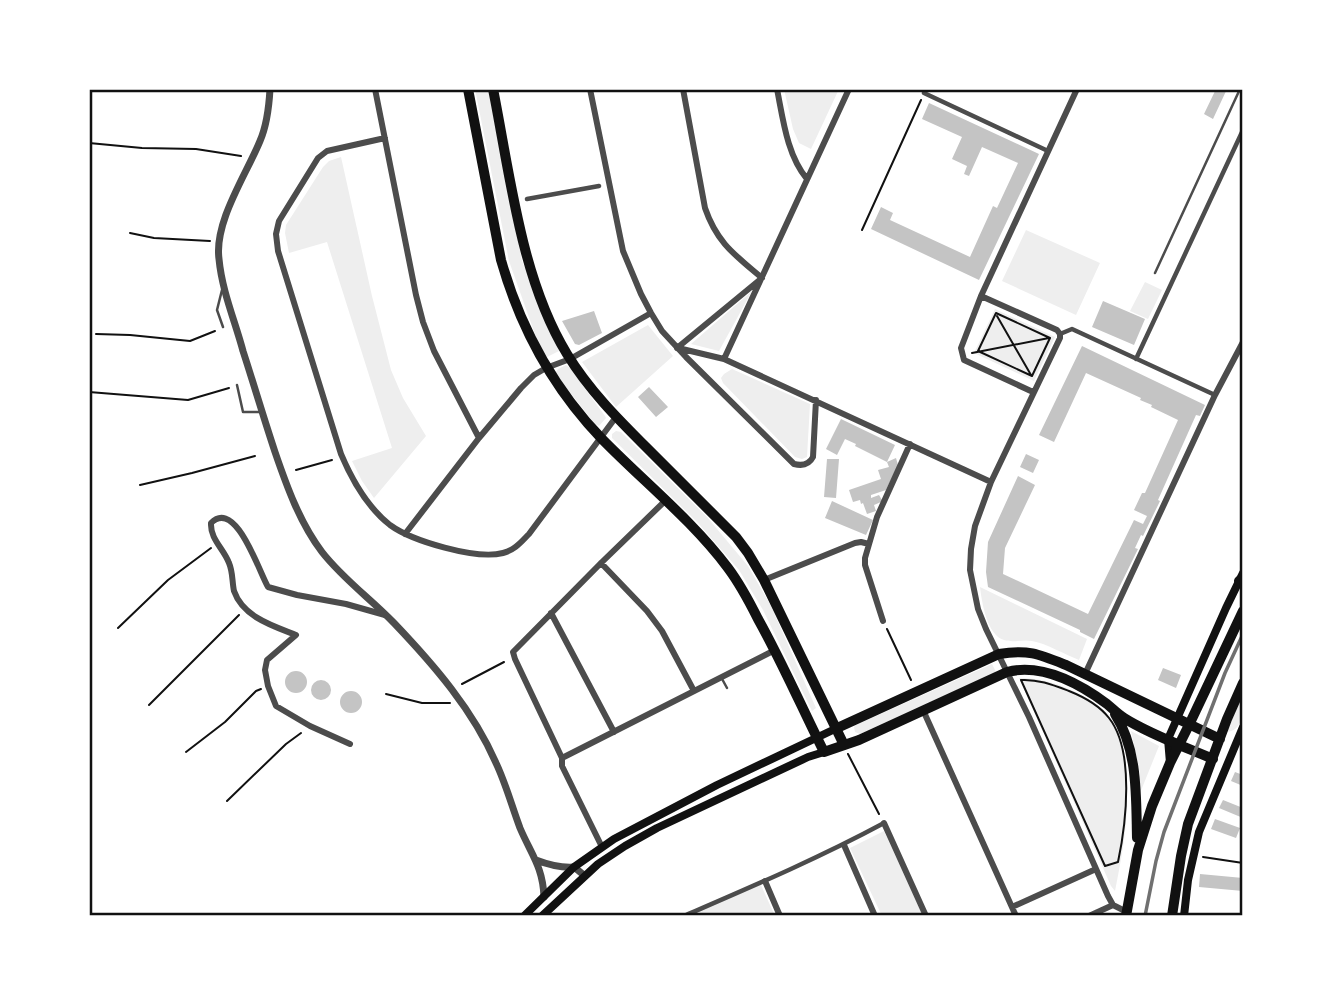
<svg xmlns="http://www.w3.org/2000/svg" width="1332" height="1005" font-family="'Nunito Sans',sans-serif">
<style>
.green{fill:#eee}
.building{fill:#c4c4c4}
.lines{fill:none;stroke-linecap:round;stroke-linejoin:round}
.path{stroke:#111;stroke-width:2}
.service{stroke:#4c4c4c;stroke-width:2.5}
.pedestrian{stroke:#4c4c4c;stroke-width:4.5}
.minor{stroke:#4c4c4c;stroke-width:6}
.tertiary{stroke:#4c4c4c;stroke-width:7}
.secondary{stroke:#111;stroke-width:8}
.primary{stroke:#111;stroke-width:10}
.rail{stroke:#707070;stroke-width:3.5}
.neatline{fill:none;stroke:#111;stroke-width:2.5}
</style>
<rect width="100%" height="100%" fill="#fff"/>
<path class="green" d="M475 89H488L522 261 558 347 559 351 547 357 537 340 509 261Z
M784 89H839L811 149 799 143 793 129Z
M341 157 372 296 391 370 403 398 426 436 374 498 362 481 352 461 392 448 327 242 289 253 285 233 286 225 323 167 329 161Z
M1026 230 1100 263 1076 315 1002 281Z
M1145 282 1162 290 1148 319 1130 311Z
M752 291 719 351 691 344Z
M995 309 1055 337 1034 381 974 353Z
M648 325 673 356 616 407 582 362Z
M566 365 570 368 605 416 606 418 599 426 595 424 557 376 556 372 558 369Z
M732 369 810 404 807 457 802 459 795 457 723 383 721 378 724 374Z
M616 431 621 432 707 517 748 566 771 606 816 708 812 711 763 610 739 570 698 523 612 438V434Z
M980 587 1087 639 1079 660C1066 655 1045 643 1032 641 1023 639 1014 643 1004 640 987 635 982 603 980 587Z
M992 664 996 672 860 734 855 732 854 727 856 725Z
M1019 678C1037 678 1054 682 1071 690 1087 697 1103 706 1113 722 1121 734 1123 748 1124 763 1131 810 1124 845 1115 891L1111 886Z
M1243 694C1243 710 1245 729 1227 732Z
M1131 731 1159 746 1140 793V774Z
M884 831 923 916H882L850 848Z
M760 883 775 916H686Z"/>
<path class="building" d="M1216 89H1227L1213 119 1204 114Z
M929 103 1039 154 979 280 871 229 881 207 893 213 890 220 970 257 993 206 997 208 1018 163 982 147 969 176 964 174 967 166 952 159 962 137 922 119Z
M1103 301 1145 319 1134 345 1092 327Z
M594 311 602 333 579 345 575 344 562 321Z
M1082 346 1205 405 1200 416 1196 415 1158 500 1160 501 1143 536 1141 535 1135 548 1138 549 1094 639 1080 632V630L988 587 986 572 988 542 1018 476 1035 485 1005 548 1003 574 1088 614 1134 520 1143 524 1147 516 1134 510 1142 493H1145L1178 420 1151 407 1152 405 1140 400 1141 398 1086 373 1054 442 1039 435Z
M649 387 668 407 656 417 638 397Z
M841 419 895 445 887 462 855 446 856 444 845 439 837 455 826 449Z
M1026 454 1039 460 1033 473 1020 467Z
M896 458 898 465 886 490 871 495V498L879 495 882 500 881 502 874 505 876 511 867 514 863 503 861 504 860 500 853 502 849 490 881 479 878 470 889 467 887 462Z
M827 459H839L836 498 824 497Z
M832 501 873 520 866 535 825 518Z
M1163 668 1181 675 1176 688 1158 680Z
M285 682a11 11 0 1 1 22 0a11 11 0 1 1-22 0Z
M311 690a10 10 0 1 1 20 0a10 10 0 1 1-20 0Z
M340 702a11 11 0 1 1 22 0a11 11 0 1 1-22 0Z
M1235 772 1243 775V786L1231 781Z
M1223 800 1243 808V818L1219 808Z
M1215 819 1240 828 1236 838 1211 829Z
M1200 874 1243 878V891L1199 887Z"/>
<g class="lines">
<path class="path" d="M89 143 142 148 196 149 241 156
M862 230 921 100
M130 233 154 238 210 241
M996 313 1050 338 1032 376 978 351Z
M997 316 1031 375
M96 334 130 335 190 341 215 331
M972 353 1049 338
M89 392 188 400 229 388
M296 470 332 460
M140 485 192 473 255 456
M118 628 168 580 211 548
M887 629 911 680
M1021 680C1038 679 1053 685 1069 691 1084 697 1099 705 1109 718 1135 751 1126 824 1118 862L1105 866Z
M462 684 504 662
M386 694 422 703H450
M149 705 239 615
M186 752 225 722 256 691 261 689
M848 754 879 814
M227 801 286 744 301 733
M1203 857 1243 863"/>
<path class="service" d="M1155 273 1240 89
M222 290 217 310 223 327
M237 385 243 412H261
M721 677 727 688"/>
<path class="pedestrian" d="M924 93 1048 151
M527 199 599 186
M1060 334 1072 329 1215 395
M1136 359 1243 130
M684 916C751 887 819 858 884 823"/>
<path class="minor" d="M375 89 416 295 423 322 434 351 479 438
M590 89 623 251 641 294 651 313 662 331 686 357 794 464C802 466 809 465 813 457L816 400
M777 89C783 119 787 155 807 179
M385 138 327 151 318 158 279 221 276 234 278 251 341 454C352 480 367 507 390 525 412 541 476 560 503 553 515 550 521 542 529 534L616 417
M981 296 1057 330 1060 334V338L991 482 975 526 971 549 970 570 978 609 986 629 1029 717 1108 896 1113 905 1127 912
M677 348 762 278C735 255 717 243 705 208L683 89
M678 348 724 359 991 482
M724 359 849 89
M1033 392 964 360 961 348 981 296 1077 89
M405 534 479 438 521 388 534 375 546 368 570 359 651 313
M601 563 647 611 662 631 694 691
M764 580 855 543 861 542 869 544
M551 613 614 732
M883 621 865 565V558L877 517 910 444
M1085 674 1215 395 1243 342
M923 710 1016 916
M350 744 310 726 276 706 268 686 265 670 267 660 296 635C273 626 243 617 234 591 232 582 233 572 229 563 224 549 210 539 211 523 236 498 259 572 268 587L297 595 346 604 385 615
M562 758 775 650
M884 823 926 916
M844 845 875 916
M602 847 562 766V758L515 659 513 652 601 563 665 501
M765 881 780 916
M1012 907 1096 869
M1089 916 1113 905"/>
<path class="tertiary" d="M270 89C269 107 267 125 260 141 246 175 214 222 219 259 222 291 235 321 243 351 254 385 264 419 275 452 287 487 300 523 322 552 343 579 371 599 394 623 434 665 473 710 496 763 506 784 512 807 520 828 531 854 543 867 544 897
M536 860C549 865 560 868 574 867L585 876"/>
<path class="secondary" d="M1170 763 1168 739 1226 608 1243 573
M524 916 574 867 614 839 717 785 835 729
M542 916 598 864 625 846 657 828 808 757 824 752
M1184 916 1188 880 1199 832 1243 727"/>
<path class="primary" d="M468 89 501 260C520 327 553 388 602 439 643 481 693 521 728 568 740 584 749 601 758 619 782 662 802 708 824 752L859 740 1007 672C1042 663 1080 684 1107 704 1113 709 1118 714 1124 718 1149 734 1185 747 1213 759
M493 89C510 174 521 279 567 354 590 392 622 423 653 454 681 482 708 509 736 537L748 553 764 580 844 745
M1239 581 1243 578
M1115 714C1138 750 1136 796 1137 838
M835 729 999 654C1028 649 1039 654 1066 665L1220 739
M1126 916 1138 850 1152 806 1170 763 1189 725 1243 611
M1172 916 1181 856 1188 824 1227 719 1243 683"/>
<path class="rail" d="M1145 916 1156 861 1164 832 1225 673 1243 634"/>
</g>
<rect width="1332" height="1005" fill="none" stroke="#ffffff" stroke-width="182"/>
<rect x="91" y="91" width="1150" height="823" class="neatline"/>
</svg>
